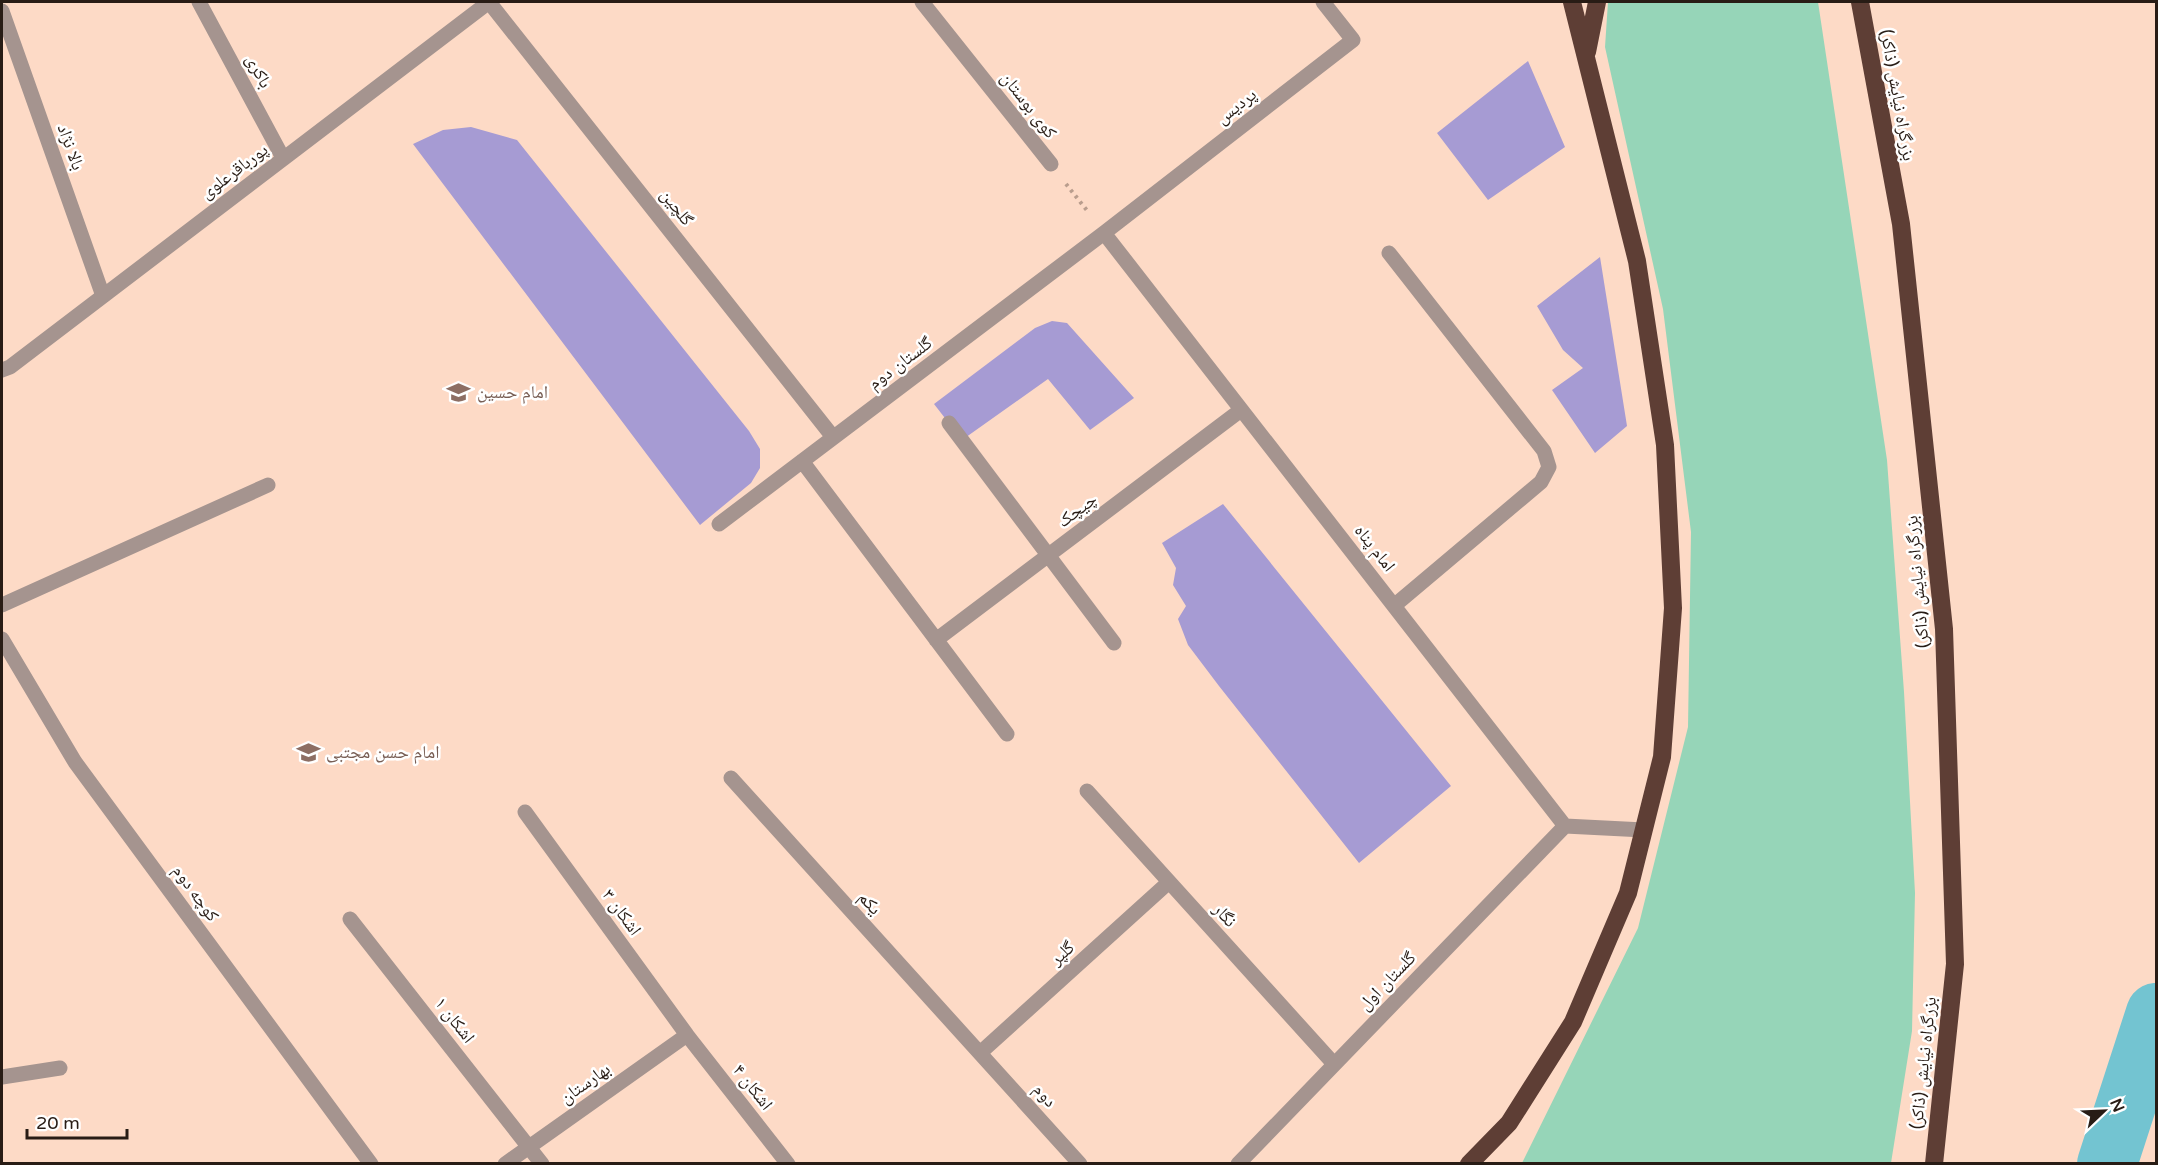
<svg xmlns="http://www.w3.org/2000/svg" width="2158" height="1165" font-family="'Varela Round','Noto Naskh Arabic',sans-serif">
<style>
.green{fill:#96d5b8}
.lines{fill:none;stroke-linecap:round;stroke-linejoin:round}
.river{stroke:#73c4d1;stroke-width:60}
.building{fill:#a69bd3}
.path{stroke:#b99d8d;stroke-width:4;stroke-dasharray:3 4.5;stroke-linecap:butt}
.street{stroke:#a5948f;stroke-width:15}
.highway{stroke:#5e3e35;stroke-width:18}
.labels{text-anchor:middle;stroke-width:5;stroke-linejoin:round;paint-order:stroke}
.street-label{font-size:18px;fill:#281c15;stroke:#fff}
.education-label{font-size:18px;fill:#785e54;stroke:#fff;text-anchor:start}
</style>
<rect width="100%" height="100%" fill="#fddac6"/>
<path class="green" d="M1608 2H1818L1887 460 1904 692 1915 893 1912 1031 1891 1163H1522L1638 928 1688 727 1691 532 1663 309 1605 47Z"/>
<g class="lines">
<path class="river" d="M2107 1164 2156 1013"/>
</g>
<path class="building" d="M1528 61 1565 147 1488 200 1437 133Z
M471 127 517 140 749 431 760 449V468L751 483 700 525 413 144 443 130Z
M1600 257 1627 426 1595 453 1552 390 1583 368 1563 350 1537 306Z
M1052 321 1067 323 1134 398 1090 430 1048 379 962 440 934 404 1035 328Z
M1223 504 1451 786 1359 863 1219 686 1188 645 1178 619 1186 606 1173 585 1176 568 1162 543Z"/>
<g class="lines">
<path class="path" d="M1066 184 1089 213"/>
<path class="street" d="M199 2 283 158
M489 2 833 437
M922 2 1051 164
M2 11 103 296
M1104 233 1565 826 1644 830
M1389 253 1544 451 1549 467 1541 482 1395 605
M2 370 10 367 489 2
M949 423 1114 643
M802 461 1007 734
M719 524 1104 233 1353 40 1323 2
M2 605 268 485
M2 639 75 762 371 1164
M936 640 1241 410
M731 778 1080 1164
M1087 791 1334 1064
M525 812 687 1035 788 1164
M350 919 542 1164
M980 1053 1169 882
M2 1077 60 1068
M505 1164 687 1035
M1238 1164 1565 826"/>
<path class="highway" d="M1860 2 1901 224 1944 629 1955 964 1934 1164
M1587 52 1597 2
M1469 1164 1509 1123 1573 1022 1628 893 1662 757 1673 608 1665 445 1637 261 1572 2"/>
</g>
<defs>
<symbol id="school-bare" viewBox="-9 -9 18 18"><path d="M0-5L7-2L0 1L-7-2ZM-4 1L0 2.5L4 1V4Q0 6-4 4Z" fill="#8d6e63" stroke="#fff" stroke-width="2.5" paint-order="stroke"/></symbol>
</defs>
<g fill-rule="evenodd">
<use href="#school-bare" x="442" y="376" width="33" height="33"/>
<use href="#school-bare" x="292" y="736" width="33" height="33"/>
</g>
<g class="labels">
<g class="street-label">
<text transform="translate(259 71) rotate(62)" y="6">باکری</text>
<text transform="translate(1898 95) rotate(80)" y="6">بزرگراه نیایش (ذاکر)</text>
<text transform="translate(1029 105) rotate(52)" y="6">کوی بوستان</text>
<text transform="translate(1236 106) rotate(-38)" y="6">پردیس</text>
<text transform="translate(71 147) rotate(70)" y="6">بالا نژاد</text>
<text transform="translate(234 171) rotate(-37)" y="6">پورباقرعلوی</text>
<text transform="translate(677 207) rotate(52)" y="6">گلچین</text>
<text transform="translate(900 363) rotate(-37)" y="6">گلستان دوم</text>
<text transform="translate(1077 510) rotate(-37)" y="6">چیچک</text>
<text transform="translate(1375 548) rotate(52)" y="6">امام پناه</text>
<text transform="translate(1917 582) rotate(-95)" y="6">بزرگراه نیایش (ذاکر)</text>
<text transform="translate(196 893) rotate(54)" y="6">کوچه دوم</text>
<text transform="translate(870 903) rotate(48)" y="6">یکم</text>
<text transform="translate(622 912) rotate(54)" y="6">اشکان ۳</text>
<text transform="translate(1225 915) rotate(48)" y="6">نگار</text>
<text transform="translate(1062 953) rotate(-42)" y="6">گلپر</text>
<text transform="translate(1387 981) rotate(-46)" y="6">گلستان اول</text>
<text transform="translate(455 1020) rotate(52)" y="6">اشکان ۱</text>
<text transform="translate(1923 1063) rotate(-84)" y="6">بزرگراه نیایش (ذاکر)</text>
<text transform="translate(585 1083) rotate(-35)" y="6">بهارستان</text>
<text transform="translate(753 1087) rotate(52)" y="6">اشکان ۴</text>
<text transform="translate(1045 1095) rotate(48)" y="6">دوم</text>
</g>
<g class="education-label">
<text x="477" y="398">امام حسین</text>
<text x="326" y="758">امام حسن مجتبی</text>
</g>
</g>
<rect width="2158" height="1165" fill="none" stroke="#281c15" stroke-width="6"/>
<g transform="translate(2104 1111) rotate(67)" stroke="#ffffff" stroke-width="4.5" paint-order="stroke">
<path d="M0-4.5L10 22L0 15L-10 22Z" fill="#281c15"/>
<text y="-9" font-size="16" font-weight="bold" text-anchor="middle" fill="#281c15">N</text>
</g>
<path d="M27 1129v9h100v-9" fill="none" stroke="#281c15" stroke-width="3"/>
<text x="36" y="1129" font-size="18" fill="#281c15" stroke="#ffffff" stroke-width="4.5" paint-order="stroke">20 m</text>
</svg>
